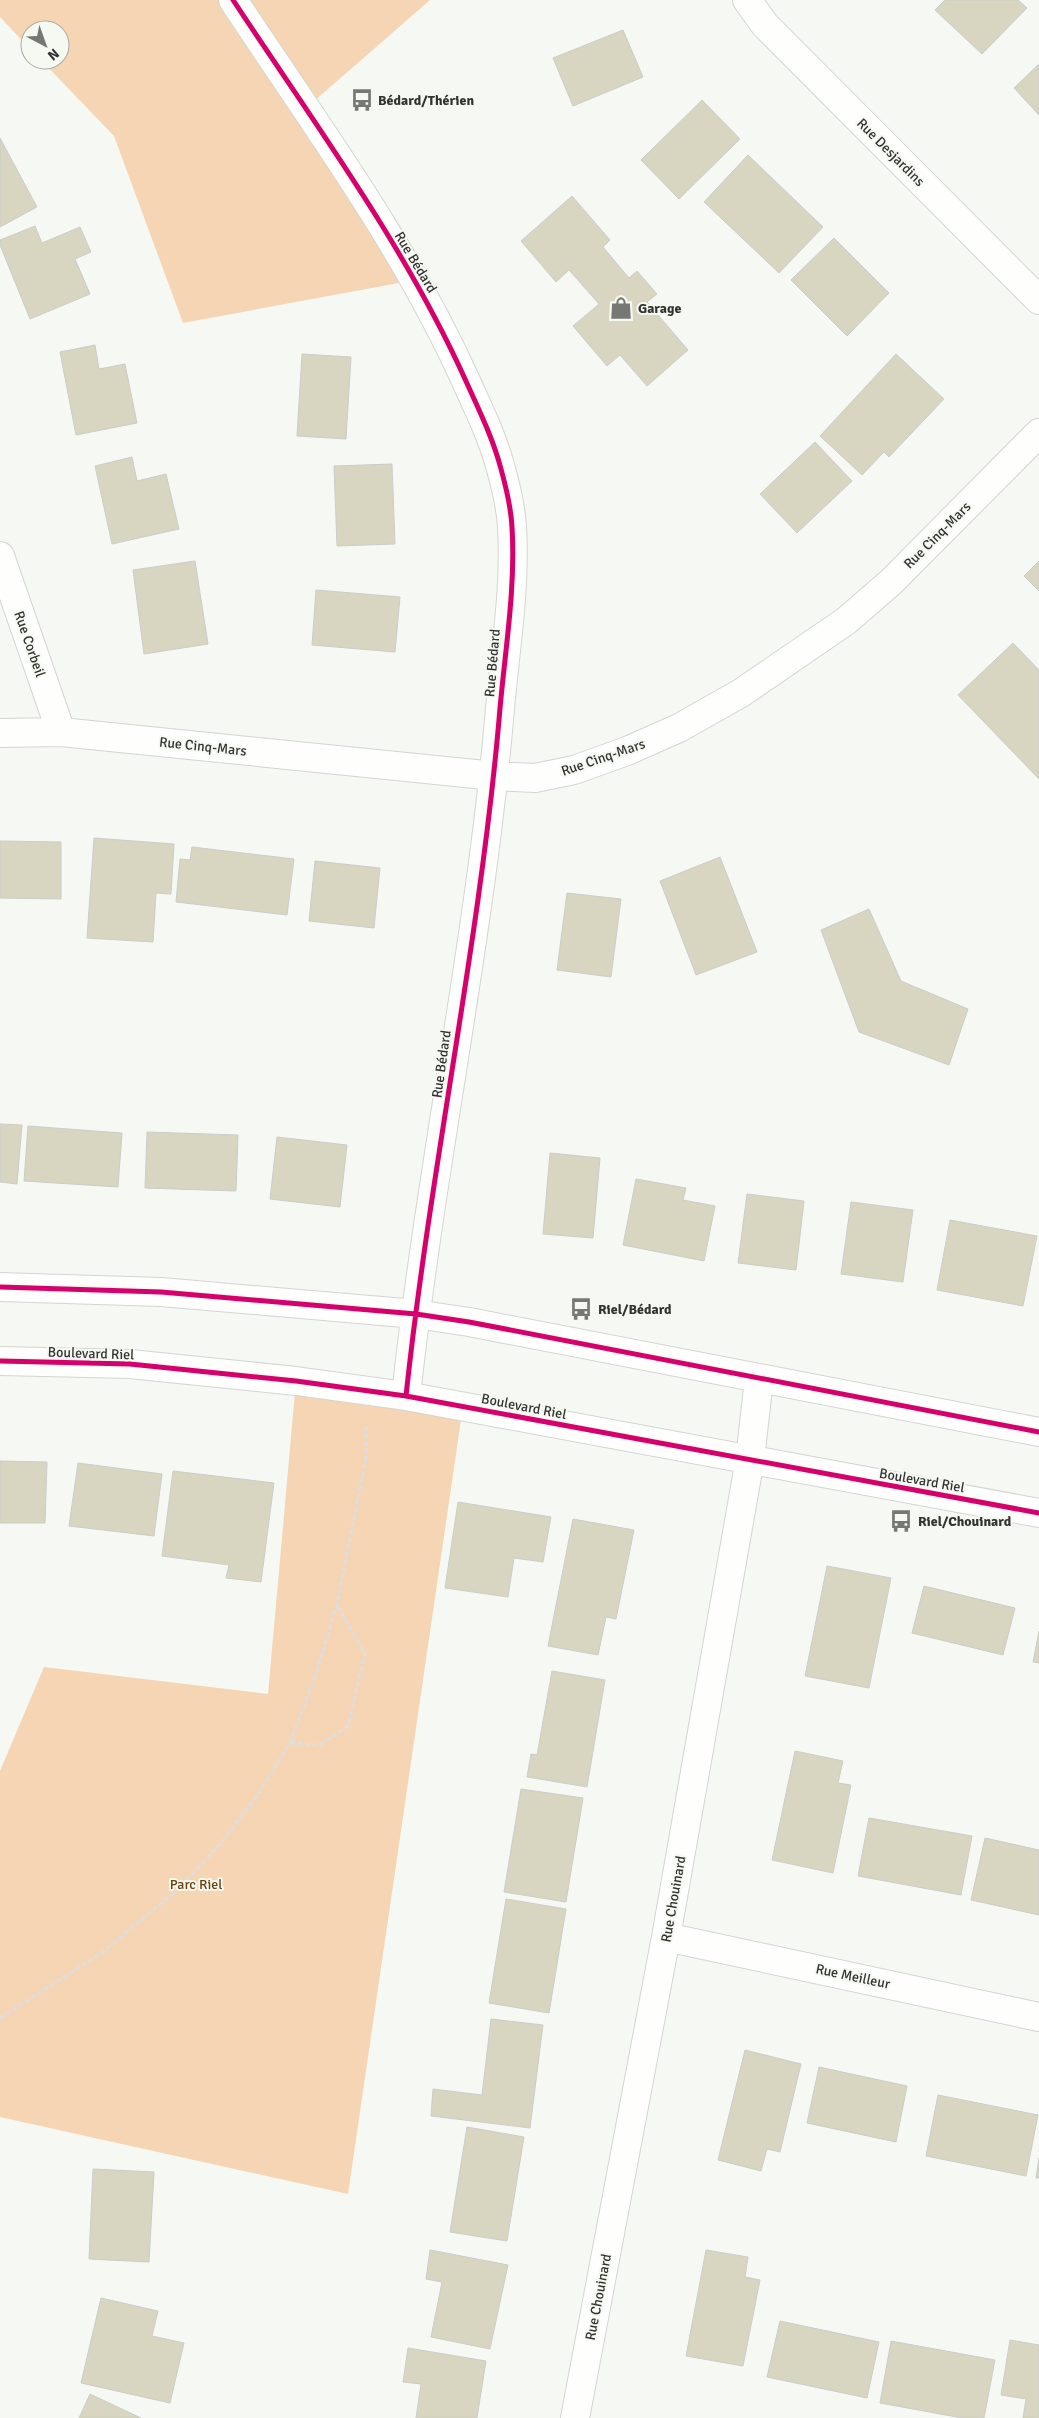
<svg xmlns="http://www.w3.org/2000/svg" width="1039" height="2418" font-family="Signika,sans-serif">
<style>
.green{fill:#f5d5b3}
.building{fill:#d8d5c0;stroke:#cccdc9}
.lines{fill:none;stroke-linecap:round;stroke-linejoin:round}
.minor-casing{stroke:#d4d5d2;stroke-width:30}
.tertiary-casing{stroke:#d4d5d2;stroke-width:30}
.path{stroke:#dedede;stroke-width:3;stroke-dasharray:5 2.5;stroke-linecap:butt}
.minor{stroke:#fefefd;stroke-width:28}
.tertiary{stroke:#fefefd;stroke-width:28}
.cycleway-casing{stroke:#f6f9f2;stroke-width:8}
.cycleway{stroke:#d6006c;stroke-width:5}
.labels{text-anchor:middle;stroke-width:4;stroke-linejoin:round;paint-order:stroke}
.poi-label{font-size:14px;font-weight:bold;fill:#323330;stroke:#f6f9f2;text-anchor:start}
.street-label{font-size:14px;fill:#323330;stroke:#f6f9f2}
.park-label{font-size:14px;fill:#6d4009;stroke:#f6f9f2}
</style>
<rect width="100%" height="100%" fill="#f6f8f3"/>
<path class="green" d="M0 0H430L305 109 415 280 183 323 114 136 41 60H60V30H30V49L0 17Z
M296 1381 463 1406 348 2194 0 2117V1771L44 1667 268 1694Z"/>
<path class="building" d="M945 0H1018L1027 8 982 54 935 10Z
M623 30 643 77 573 106 553 58Z
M1039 64V115L1014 88Z
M702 100 740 139 679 199 641 160Z
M0 138 37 207 0 227Z
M748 155 823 227 779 273 704 202Z
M572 196 610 240 603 247 629 278 637 271 657 294 647 302 688 350 647 386 620 355 607 366 573 326 599 304 569 270 556 282 521 241Z
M35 226 42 243 80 227 91 252 75 259 90 294 30 319 0 245V240Z
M834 238 889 293 847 336 791 280Z
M95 345 99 369 125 364 137 423 76 435 60 352Z
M302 354 351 357 346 439 297 436Z
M896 354 944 399 889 457 884 452 862 475 820 436Z
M815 442 852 481 797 533 760 494Z
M132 457 137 481 166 474 179 529 112 544 95 466Z
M392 464 395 544 337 546 334 466Z
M195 561 208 644 144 654 133 570Z
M1039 561V591L1024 576Z
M316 590 400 597 395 652 312 645Z
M1013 643 1039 670V779L958 695Z
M94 838 174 844 171 894 156 893 153 942 87 938Z
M0 841 61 842V899L0 898Z
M192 847 294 859 287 915 176 902 180 859 190 860Z
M720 857 757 952 696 975 660 881Z
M315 861 380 868 374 928 309 921Z
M567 893 621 899 611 977 557 970Z
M869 909 901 981 968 1009 949 1065 859 1032 821 930Z
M0 1124 22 1125 17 1184 0 1182Z
M28 1126 122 1133 118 1187 24 1181Z
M147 1132 238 1135 236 1191 145 1188Z
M277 1137 347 1145 340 1207 270 1199Z
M550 1153 600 1158 593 1238 543 1234Z
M636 1179 686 1188 683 1200 715 1206 704 1261 623 1245Z
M747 1194 804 1201 796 1270 738 1263Z
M851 1202 913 1210 903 1282 841 1274Z
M950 1220 1037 1236 1023 1306 937 1290Z
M0 1461 47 1462 45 1523H0Z
M78 1463 162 1474 154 1536 69 1526Z
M173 1471 274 1483 261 1582 226 1578 229 1565 162 1556Z
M458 1502 551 1517 543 1562 514 1558 508 1597 445 1588Z
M573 1519 634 1530 616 1619 606 1617 598 1655 548 1646Z
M827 1566 891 1578 869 1688 805 1676Z
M924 1586 1015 1608 1003 1655 912 1633Z
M1039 1631V1663L1033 1662Z
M552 1671 605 1680 587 1787 527 1777 531 1754 537 1755Z
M795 1751 843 1761 838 1783 851 1785 833 1873 772 1860Z
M521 1789 583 1798 566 1902 504 1892Z
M869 1818 972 1836 961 1895 858 1876Z
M985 1838 1039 1850V1915L971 1900Z
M506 1899 566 1909 549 2013 489 2003Z
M491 2019 543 2025 530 2128 431 2116 433 2089 482 2095Z
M745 2050 801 2064 780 2152 767 2149 761 2171 718 2160Z
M819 2067 907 2086 896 2142 807 2123Z
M938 2095 1038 2115 1026 2176 926 2156Z
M467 2127 524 2137 507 2241 450 2232Z
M1039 2158V2178H1036Z
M93 2169 154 2172 149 2262 89 2259Z
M430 2250 508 2265 490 2349 431 2337 442 2282 426 2279Z
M706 2250 748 2257 745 2277 760 2280 743 2366 686 2356Z
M101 2298 158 2311 152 2336 184 2343 170 2403 81 2383Z
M780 2321 879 2342 867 2398 767 2377Z
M1010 2340 1039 2345V2418H1023L1026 2399 1001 2395Z
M891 2341 995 2360 984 2418H962L880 2403Z
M408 2348 486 2361 477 2418H416L421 2384 403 2382Z
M90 2394 141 2418H79Z"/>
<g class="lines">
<defs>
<path id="minor" d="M233 0C314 123 404 244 465 379 478 408 493 438 501 469 506 487 511 508 512 527 516 591 504 656 499 720 479 946 430 1170 406 1396
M747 0 765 25 1039 300
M0 556 61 732
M0 733 61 732 495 776 535 778 574 770 627 751 679 728 741 693 846 621 891 582 1039 433
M666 1937 1039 2017
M575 2418 666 1937 750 1459 759 1379"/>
<path id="tertiary" d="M0 1287 161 1292 416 1314 469 1322 1039 1432
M0 1361 130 1364 296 1381 406 1396 1039 1513"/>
</defs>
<use href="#minor" class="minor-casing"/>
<use href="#tertiary" class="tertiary-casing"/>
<path class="path" d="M290 1743 320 1745 348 1726 365 1654 337 1605
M0 2018 103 1952 177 1890 221 1843 259 1793 290 1743 316 1674 337 1604 366 1458V1427"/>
<use href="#minor" class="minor"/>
<use href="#tertiary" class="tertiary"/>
<defs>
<path id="cycleway" d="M233 0C314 123 404 244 465 379 478 408 493 438 501 469 506 487 511 508 512 527 516 591 504 656 499 720 479 946 430 1170 406 1396
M0 1287 161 1292 416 1314 469 1322 1039 1432
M0 1361 130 1364 296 1381 406 1396 1039 1513"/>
</defs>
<use href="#cycleway" class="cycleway-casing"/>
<use href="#cycleway" class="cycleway"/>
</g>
<defs>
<symbol id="bus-bare" viewBox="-9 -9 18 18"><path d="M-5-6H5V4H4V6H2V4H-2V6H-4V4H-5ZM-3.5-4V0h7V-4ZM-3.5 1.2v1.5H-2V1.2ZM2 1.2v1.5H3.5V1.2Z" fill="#777874" stroke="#f6f9f2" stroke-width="2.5" paint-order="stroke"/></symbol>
<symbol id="shop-bare" viewBox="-9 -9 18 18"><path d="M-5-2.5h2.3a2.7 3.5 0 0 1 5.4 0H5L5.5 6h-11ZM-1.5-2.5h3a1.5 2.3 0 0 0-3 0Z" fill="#777874" stroke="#f6f9f2" stroke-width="2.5" paint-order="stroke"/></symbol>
</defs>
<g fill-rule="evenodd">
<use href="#bus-bare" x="346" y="84" width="32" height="32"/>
<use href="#shop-bare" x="605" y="292" width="32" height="32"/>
<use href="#bus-bare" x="565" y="1293" width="32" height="32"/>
<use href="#bus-bare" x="885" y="1505" width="32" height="32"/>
</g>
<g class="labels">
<g class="poi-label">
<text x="378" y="105">Bédard/Thérien</text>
<text x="638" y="313">Garage</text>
<text x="598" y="1314">Riel/Bédard</text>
<text x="918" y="1526">Riel/Chouinard</text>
</g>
<g class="street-label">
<text transform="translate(891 152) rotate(45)" y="5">Rue Desjardins</text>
<text transform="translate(416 262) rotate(59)" y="5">Rue Bédard</text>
<text transform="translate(937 535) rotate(-45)" y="5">Rue Cinq-Mars</text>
<text transform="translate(30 644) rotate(71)" y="5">Rue Corbeil</text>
<text transform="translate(492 663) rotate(-85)" y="5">Rue Bédard</text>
<text transform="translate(203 746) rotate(6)" y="5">Rue Cinq-Mars</text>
<text transform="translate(603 757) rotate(-19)" y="5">Rue Cinq-Mars</text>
<text transform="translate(441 1064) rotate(-82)" y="5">Rue Bédard</text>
<text transform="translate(91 1353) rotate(2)" y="5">Boulevard Riel</text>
<text transform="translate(524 1406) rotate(11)" y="5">Boulevard Riel</text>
<text transform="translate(922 1480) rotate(10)" y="5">Boulevard Riel</text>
<text transform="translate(673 1899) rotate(-80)" y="5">Rue Chouinard</text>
<text transform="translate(853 1976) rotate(12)" y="5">Rue Meilleur</text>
<text transform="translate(598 2297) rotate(-79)" y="5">Rue Chouinard</text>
</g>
<g class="park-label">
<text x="196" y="1889">Parc Riel</text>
</g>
</g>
<g transform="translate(45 45) rotate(139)"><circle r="24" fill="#f6f9f2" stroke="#a8aaa4"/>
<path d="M0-4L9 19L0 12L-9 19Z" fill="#777874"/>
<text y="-8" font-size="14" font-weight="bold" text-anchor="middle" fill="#323330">N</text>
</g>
</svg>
